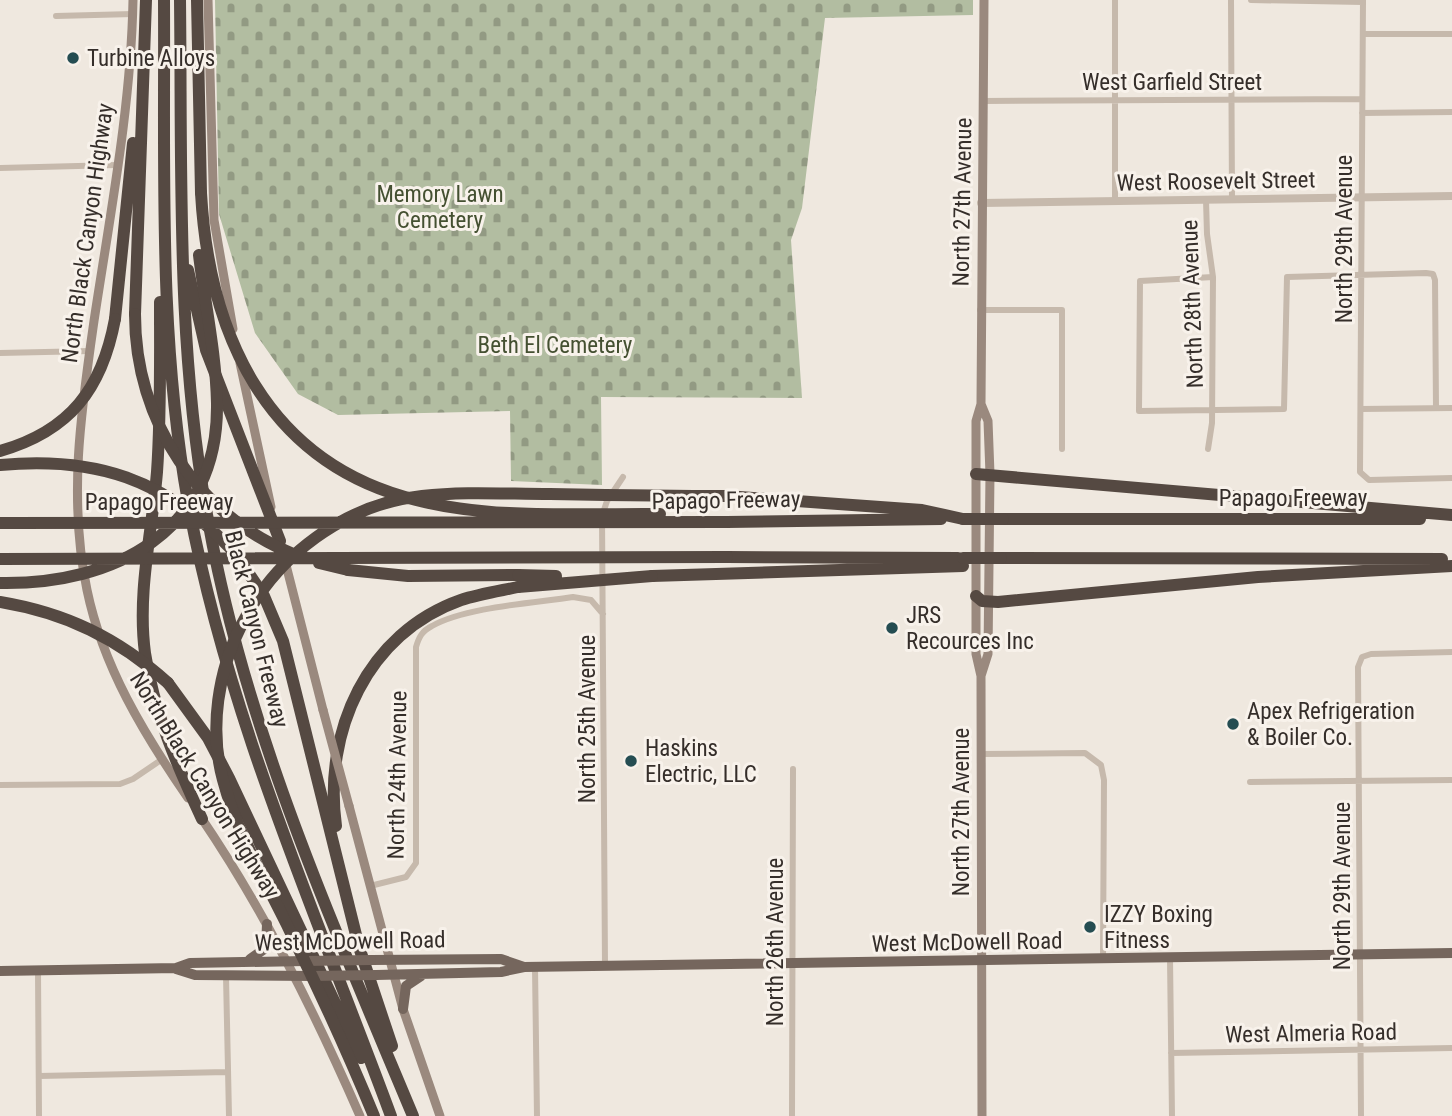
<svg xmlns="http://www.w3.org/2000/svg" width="1452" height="1116" font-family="'Roboto Condensed',sans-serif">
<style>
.cemetery{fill:url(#cemetery-stones)}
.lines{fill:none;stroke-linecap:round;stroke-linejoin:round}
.minor{stroke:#c6b9ac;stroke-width:6}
.tertiary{stroke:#c6b9ac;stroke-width:8}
.secondary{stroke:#9a897e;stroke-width:9}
.primary{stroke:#75665d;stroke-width:10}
.motorway{stroke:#554942;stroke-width:12}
.secondary-bridge{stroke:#9a897e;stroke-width:9}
.primary-bridge{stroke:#75665d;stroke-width:10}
.motorway-bridge{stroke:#554942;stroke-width:12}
.poi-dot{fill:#254d52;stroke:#f8f2eb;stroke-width:2.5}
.labels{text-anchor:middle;stroke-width:6;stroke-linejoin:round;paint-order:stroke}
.poi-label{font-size:23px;fill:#352e2a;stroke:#f8f2eb;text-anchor:start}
.street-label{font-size:23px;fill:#352e2a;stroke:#f8f2eb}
.park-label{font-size:23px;fill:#445031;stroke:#f8f2eb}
</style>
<defs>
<pattern id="cemetery-stones" width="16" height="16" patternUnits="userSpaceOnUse" patternTransform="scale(1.75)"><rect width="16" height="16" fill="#b2bda1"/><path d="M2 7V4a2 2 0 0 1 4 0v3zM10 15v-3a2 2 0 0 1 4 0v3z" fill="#929a83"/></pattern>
</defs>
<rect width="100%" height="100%" fill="#efe8df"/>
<path class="cemetery" d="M215 0H973V15L825 18 802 208 791 240 802 398 601 397 602 485 511 481 510 411 338 415 298 394 255 333 219 214Z"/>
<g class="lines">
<path class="minor" d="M1231 0 1232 200
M1251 0 1363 2
M1363 0 1360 472 1369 480 1452 478
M56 16 133 14
M1363 34H1452
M983 101 1362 99
M1362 113 1452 112
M0 168 117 165
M1206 200 1207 234 1213 277 1212 423 1208 449
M1115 202V0
M1213 277 1140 281 1139 411 1284 409 1287 277 1426 273 1433 274 1435 280 1436 408
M980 310H1062V449
M0 353 90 351
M1361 409 1452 408
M981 754 1085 753 1101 765 1104 780 1103 959
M1250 782 1452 780
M0 785 120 784 133 779 161 760
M370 886 406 877 416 863V647C419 637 422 631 432 626 466 607 534 603 573 597L591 600 603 614
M1170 958 1172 1116
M605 966 602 516 607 501 623 477
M535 967 537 1116
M38 971 39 1116
M226 976 229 1116
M1171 1053 1452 1048
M39 1076 227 1072
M792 1116 793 769
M1361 1116 1358 667 1362 657 1371 654 1452 652"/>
<path class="tertiary" d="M981 203 1452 196"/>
<path class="secondary" d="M133 0C131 107 110 215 94 321 81 411 68 499 87 590 103 667 144 734 188 798
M208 0 214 220 233 329
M240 363 271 507
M285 561 323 710
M981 676 988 654 990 474 988 421 981 404
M349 806 403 1009 440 1116
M200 816C264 910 314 1011 360 1116
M982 1116 981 676 976 654V421L981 404 984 0"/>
<path class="primary" d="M250 959 266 948 267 924
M371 960 501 959 524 967
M176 969 195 975 312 976
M0 971 176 968 190 963 305 961
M376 975 501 972 524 967 1452 953
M403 1009 406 986 421 976"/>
<path class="motorway" d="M164 0C165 167 158 336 188 502 227 716 316 913 391 1116
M180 0C182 174 176 348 208 520 245 729 332 922 413 1116
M197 0 201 193
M188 270 206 350 280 541
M160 302C160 359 161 416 157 472 152 532 137 593 145 653 154 713 177 765 202 819
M135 314 146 0
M115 319 133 143
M976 474 1452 515
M726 496 922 510 963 519
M1003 519H1420
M727 522 941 519
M235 553 264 596 283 641 359 947 392 1046
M727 557 958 558
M1001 558 1442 559
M348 570 408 576 518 575
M652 576 963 566
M976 596 982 601 998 602 1258 577 1452 566
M168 683 208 738 229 778 361 1058
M336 826C323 732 367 633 461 600 479 594 499 591 518 587"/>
<path class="secondary-bridge" d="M323 710 349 806"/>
<path class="primary-bridge" d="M305 961 371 960
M312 976 376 975"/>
<path class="motorway-bridge" d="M201 193C209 334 266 463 416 500 494 520 580 513 660 514
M135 314C135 421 198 517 298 556
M0 451C70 431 102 389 115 319
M0 465C95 456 165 479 231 549
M963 519H1003
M0 523 727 522
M963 558H1001
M0 559 727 557
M319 563 348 570
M518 575 556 576
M0 583C114 585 219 532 217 403 216 354 205 304 199 255
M518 587 652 576
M0 602C66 613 118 638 168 683
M374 1116C348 1053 320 992 290 931 266 882 237 833 223 780 209 729 218 670 242 624 276 556 345 504 422 496 464 491 507 494 550 494 609 495 668 496 726 496"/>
</g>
<g class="poi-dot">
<circle cx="73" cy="58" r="7"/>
<circle cx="892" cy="628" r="7"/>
<circle cx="1233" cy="724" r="7"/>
<circle cx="631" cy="761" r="7"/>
<circle cx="1090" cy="927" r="7"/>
</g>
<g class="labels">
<g class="poi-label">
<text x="87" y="66">Turbine Alloys</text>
<text x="906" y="623">JRS<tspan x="906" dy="26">Recources Inc</tspan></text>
<text x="1247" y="719">Apex Refrigeration<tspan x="1247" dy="26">&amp; Boiler Co.</tspan></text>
<text x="645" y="756">Haskins<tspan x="645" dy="26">Electric, LLC</tspan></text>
<text x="1104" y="922">IZZY Boxing<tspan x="1104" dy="26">Fitness</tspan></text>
</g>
<g class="street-label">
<text x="1172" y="90">West Garfield Street</text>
<text transform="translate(1216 181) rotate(-1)" y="8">West Roosevelt Street</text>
<text transform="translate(962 202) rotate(-89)" y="8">North 27th Avenue</text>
<text transform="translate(87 233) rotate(-82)" y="8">North Black Canyon Highway</text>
<text transform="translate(1344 239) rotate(-90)" y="8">North 29th Avenue</text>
<text transform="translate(1192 304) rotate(-92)" y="8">North 28th Avenue</text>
<text x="1293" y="506">Papago Freeway</text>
<text transform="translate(726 500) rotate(-1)" y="8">Papago Freeway</text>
<text x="159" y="510">Papago Freeway</text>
<text transform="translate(257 629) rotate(76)" y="8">Black Canyon Freeway</text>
<text transform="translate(587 719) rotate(-90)" y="8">North 25th Avenue</text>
<text transform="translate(397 775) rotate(-89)" y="8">North 24th Avenue</text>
<text transform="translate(205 785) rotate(58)" y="8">North Black Canyon Highway</text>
<text transform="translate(961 812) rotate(-90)" y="8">North 27th Avenue</text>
<text transform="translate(1342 886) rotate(-90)" y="8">North 29th Avenue</text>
<text transform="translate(350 941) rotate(-1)" y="8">West McDowell Road</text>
<text transform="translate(775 942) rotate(-90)" y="8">North 26th Avenue</text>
<text transform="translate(967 942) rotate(-1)" y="8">West McDowell Road</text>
<text transform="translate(1311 1033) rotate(-1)" y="8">West Almeria Road</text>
</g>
<g class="park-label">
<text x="440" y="202">Memory Lawn<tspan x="440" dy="26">Cemetery</tspan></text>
<text x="555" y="353">Beth El Cemetery</text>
</g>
</g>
</svg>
